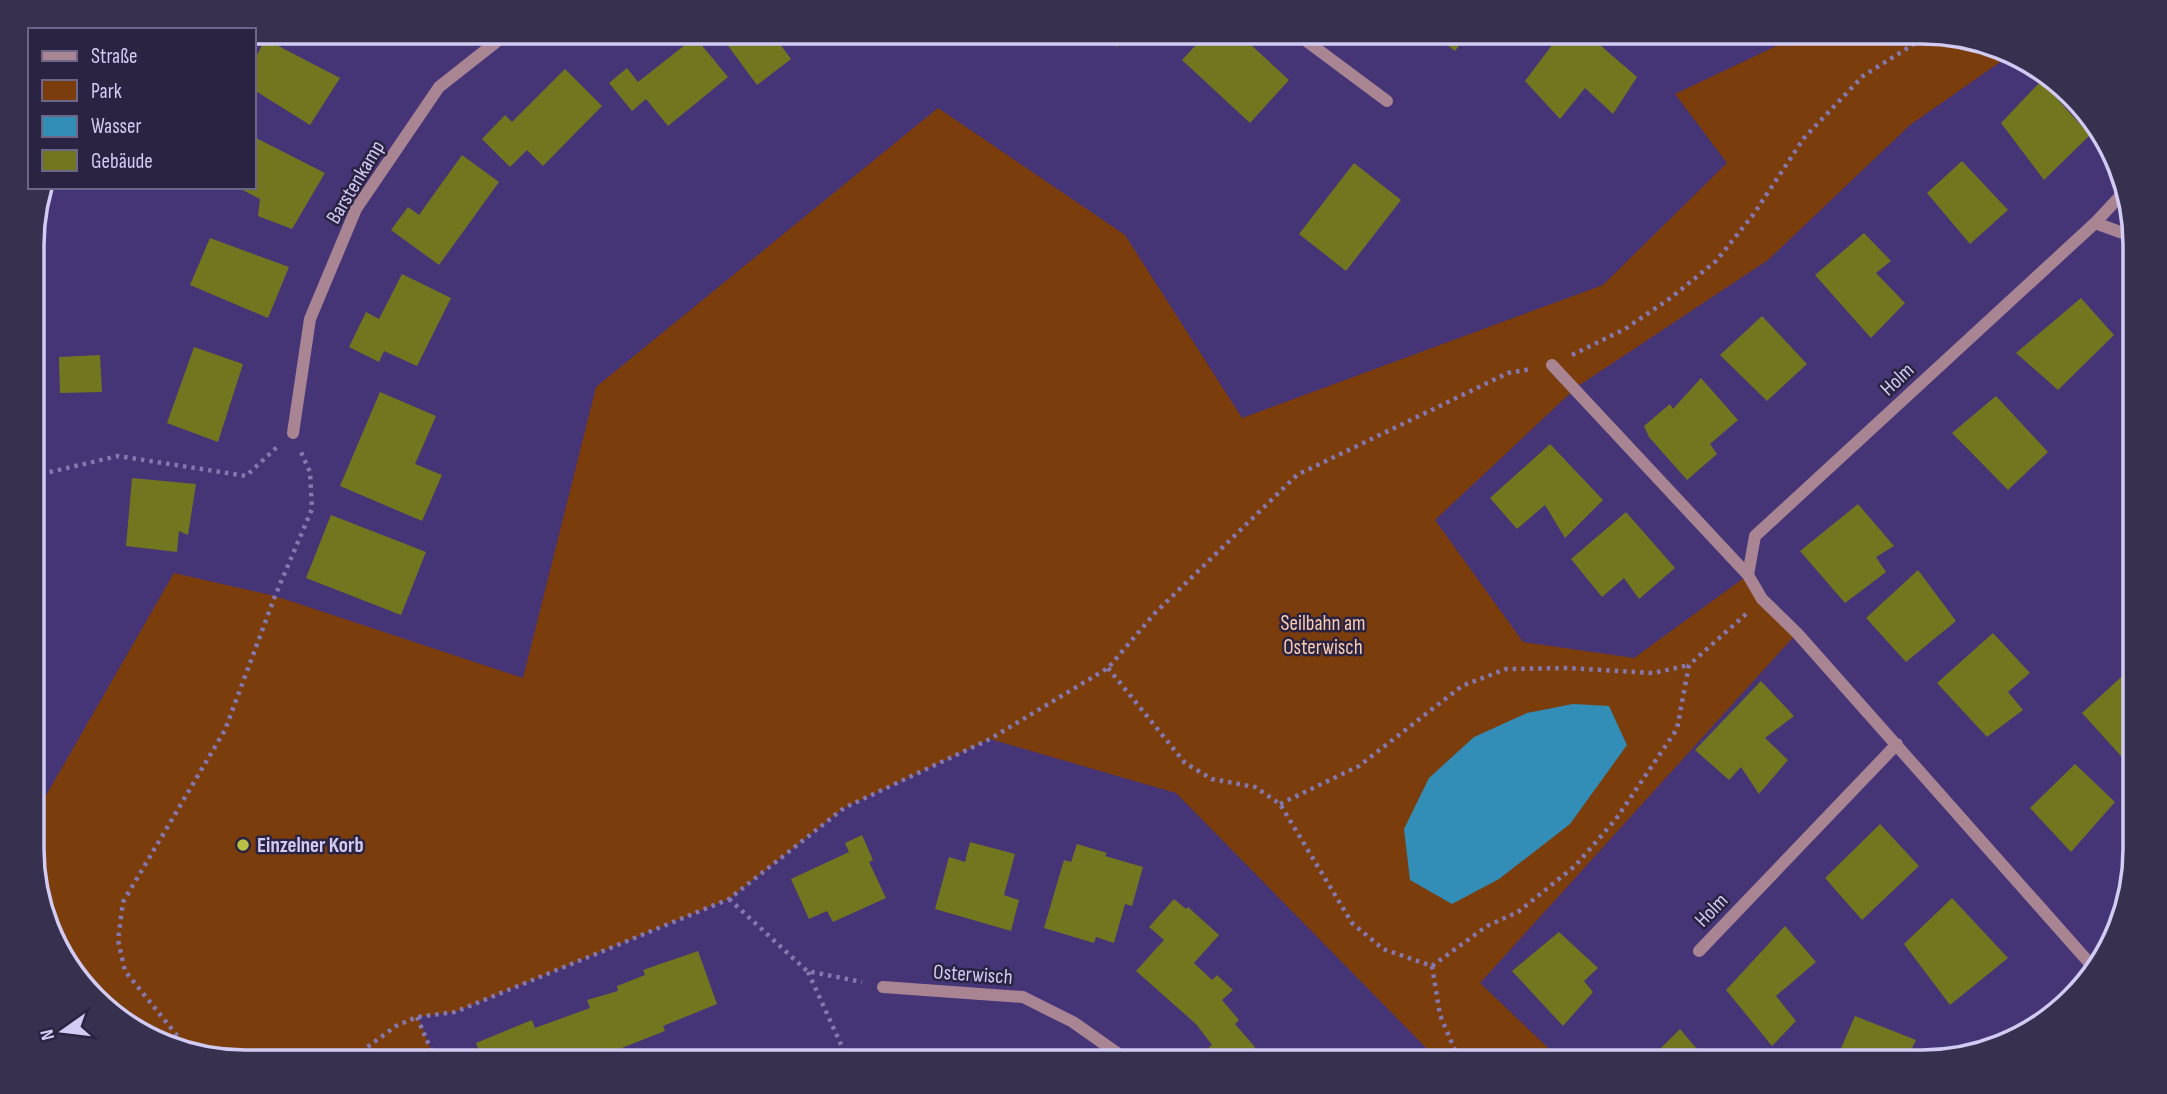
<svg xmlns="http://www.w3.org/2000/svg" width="2167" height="1094" font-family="'Sofia Sans Condensed',sans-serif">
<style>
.green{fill:#7c3d0d}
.water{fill:#328db7}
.building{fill:#72771f}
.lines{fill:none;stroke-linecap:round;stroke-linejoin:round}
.path{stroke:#8478ae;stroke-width:4.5;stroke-dasharray:3.5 5;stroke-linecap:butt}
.minor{stroke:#a98593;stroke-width:12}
.poi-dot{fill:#b9c046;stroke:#2a2341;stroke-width:2.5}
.labels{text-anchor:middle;stroke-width:5;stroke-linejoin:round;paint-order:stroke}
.street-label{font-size:21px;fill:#d2cbf3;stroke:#2a2341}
.park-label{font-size:21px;fill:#facbb0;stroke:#2a2341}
.poi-label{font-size:21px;font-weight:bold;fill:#d2cbf3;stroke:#2a2341;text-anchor:start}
.rim{fill:none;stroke:#d2cbf3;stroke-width:3.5}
</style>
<rect width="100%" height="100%" fill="#453476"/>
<path class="green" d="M1806 32H1922L2013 53 1910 125 1768 260 1578 386 1435 520 1523 642 1634 658 1748 575 1797 633 1480 983 1563 1062H1440L1176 793 990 739 844 808 729 899 455 1012 418 1017 436 1062H245L151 1041 75 979 33 877V818L174 573 275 596 523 678 596 387 938 108 1125 235 1242 418 1603 285 1727 163 1675 94Z"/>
<path class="water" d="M1573 704 1609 706 1627 745 1570 824 1499 879 1452 904 1410 880 1404 829 1429 778 1474 737 1527 713Z"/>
<path class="building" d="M718 32H771L791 59 757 85Z
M1103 32H1134L1117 47Z
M1208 32H1237L1289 80 1250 123 1182 60Z
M1430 32H1469L1455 51Z
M1562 32H1585L1637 77 1613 114 1585 88 1560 119 1525 81Z
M695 37 728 77 668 126 646 99 632 111 609 83 627 68 638 82Z
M265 39 340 78 310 125 254 90V61Z
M565 69 602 106 543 166 527 150 510 167 482 139 505 115 512 122Z
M2041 81 2090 135 2044 180 2001 123Z
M254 137 325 173 292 229 258 216 260 199 237 187H254Z
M462 155 499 182 439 265 391 230 408 207 419 215Z
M1962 161 2008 210 1970 244 1927 193Z
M1354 163 1401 200 1346 271 1299 234Z
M1864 233 1891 261 1876 273 1905 303 1871 338 1815 275Z
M210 238 289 267 268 318 190 285Z
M402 274 451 298 417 366 384 351 379 362 349 347 366 312 379 319Z
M2081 298 2114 335 2058 390 2016 353Z
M1762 316 1807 364 1767 401 1720 355Z
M194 347 243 364 218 442 167 423Z
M100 355 102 392 60 393 59 357Z
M1701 378 1738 420 1710 444 1717 454 1687 480 1649 437 1644 426 1670 404 1673 409Z
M380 392 436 416 415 464 442 475 422 521 340 486Z
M1996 396 2048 452 2008 490 1952 433Z
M1550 444 1603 500 1565 538 1545 505 1517 529 1490 498Z
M132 478 196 484 188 535 179 531 177 552 126 546Z
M1858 504 1894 546 1876 557 1886 572 1845 603 1800 551Z
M1626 512 1675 568 1639 599 1624 578 1602 597 1571 559Z
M331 515 426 552 401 615 306 578Z
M1918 570 1956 621 1906 662 1866 618Z
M1993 633 2030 673 2008 692 2023 710 1987 737 1937 683Z
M2131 668 2135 672V764L2131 767 2082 713Z
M1761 681 1794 716 1765 738 1788 760 1759 794 1741 767 1729 780 1695 750Z
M2075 764 2115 802 2071 852 2030 808Z
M1880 824 1919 866 1862 920 1825 878Z
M862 835 873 860 869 862 886 898 833 922 827 911 809 919 791 879 849 852 845 843Z
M970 842 1015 854 1004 895 1019 900 1011 931 935 909 949 857 965 862Z
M1077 844 1107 853 1105 856 1143 867 1132 906 1125 904 1114 943 1096 937 1094 943 1044 928 1064 860 1071 862Z
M1952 898 2008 958 1950 1005 1904 944Z
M1174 899 1186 909 1188 907 1219 935 1194 963 1212 980 1217 975 1233 990 1222 1000 1239 1020 1235 1024 1255 1047 1245 1056 1250 1062H1192L1212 1045 1196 1024 1136 971 1164 940 1149 927Z
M1785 926 1816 962 1776 996 1796 1021 1772 1046 1726 990Z
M1559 932 1598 968 1584 981 1593 992 1563 1026 1512 971Z
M698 951 717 1004 663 1026 665 1031 609 1053 608 1058 596 1062H483L476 1043 532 1020 535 1028 590 1008 587 1000 618 991 617 986 645 975 643 970Z
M1855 1016 1916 1040 1905 1062H1835Z
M1680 1029 1708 1062H1647Z
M978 1050 981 1062H938Z"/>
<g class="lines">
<path class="path" d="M1572 355 1625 329 1672 297 1716 261 1753 215 1804 138 1863 76 1922 39 1934 34
M33 476 118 456 246 476 278 446
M1108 668 1185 763 1212 779 1255 787 1280 804 1352 923 1383 949 1432 966 1440 1015 1460 1062
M1280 804 1359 766 1462 686 1506 669 1568 668 1654 673 1689 665
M729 899 807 971 862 982
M1432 966 1487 926 1518 912 1575 866 1616 819 1677 729 1689 665 1746 614
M808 972 849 1062
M417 1017 436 1062
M188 1049 125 971 118 940 123 902 225 730 275 596 312 509 310 472 301 452
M347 1062 396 1026 417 1017 455 1012 729 899 844 808 990 739 1108 668 1155 613 1297 475 1508 373 1531 369
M826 1062 846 1053"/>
<path class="minor" d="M1293 31 1387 101
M2095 223 2124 192
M1552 365 1748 575
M293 433 310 319 356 209 439 87 510 31
M1699 951 1897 744
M2093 967 1797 633 1762 599 1748 575 1755 536 2095 223 2134 237
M883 987 1023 997 1073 1022 1117 1053 1124 1062"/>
</g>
<circle class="poi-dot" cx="243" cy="845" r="7"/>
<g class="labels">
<g class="street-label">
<text transform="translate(355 182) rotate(-59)" y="7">Barstenkamp</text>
<text transform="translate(1897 379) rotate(-43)" y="7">Holm</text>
<text transform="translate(1711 910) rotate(-46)" y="7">Holm</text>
<text transform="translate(973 974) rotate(4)" y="7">Osterwisch</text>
</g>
<g class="park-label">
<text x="1323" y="630">Seilbahn am<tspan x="1323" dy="24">Osterwisch</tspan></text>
</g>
<g class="poi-label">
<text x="257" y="852">Einzelner Korb</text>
</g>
</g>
<path d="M0 0H2167V1094H0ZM245 44H1922A201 201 0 0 1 2123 245V849A201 201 0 0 1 1922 1050H245A201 201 0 0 1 44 849V245A201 201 0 0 1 245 44Z" fill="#37304f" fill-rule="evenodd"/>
<path class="rim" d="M245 44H1922A201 201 0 0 1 2123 245V849A201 201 0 0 1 1922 1050H245A201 201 0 0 1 44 849V245A201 201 0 0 1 245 44Z"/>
<rect x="28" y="28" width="228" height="161" fill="#2a2341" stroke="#6d6688" stroke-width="2"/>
<rect x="42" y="51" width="35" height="10" fill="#a98593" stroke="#6d6688" stroke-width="2"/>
<text x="91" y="63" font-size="21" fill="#d2cbf3">Straße</text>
<rect x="42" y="80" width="35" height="21" fill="#7c3d0d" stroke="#6d6688" stroke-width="2"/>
<text x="91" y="98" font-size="21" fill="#d2cbf3">Park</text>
<rect x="42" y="116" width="35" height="21" fill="#328db7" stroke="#6d6688" stroke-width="2"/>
<text x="91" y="133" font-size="21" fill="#d2cbf3">Wasser</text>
<rect x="42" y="150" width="35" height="21" fill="#72771f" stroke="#6d6688" stroke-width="2"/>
<text x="91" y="168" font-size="21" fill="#d2cbf3">Gebäude</text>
<g transform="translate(63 1031) rotate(256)" stroke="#2a2341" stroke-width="5" paint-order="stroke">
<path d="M0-5L12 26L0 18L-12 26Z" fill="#d2cbf3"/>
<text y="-10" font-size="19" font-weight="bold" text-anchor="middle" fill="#d2cbf3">N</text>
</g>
</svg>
